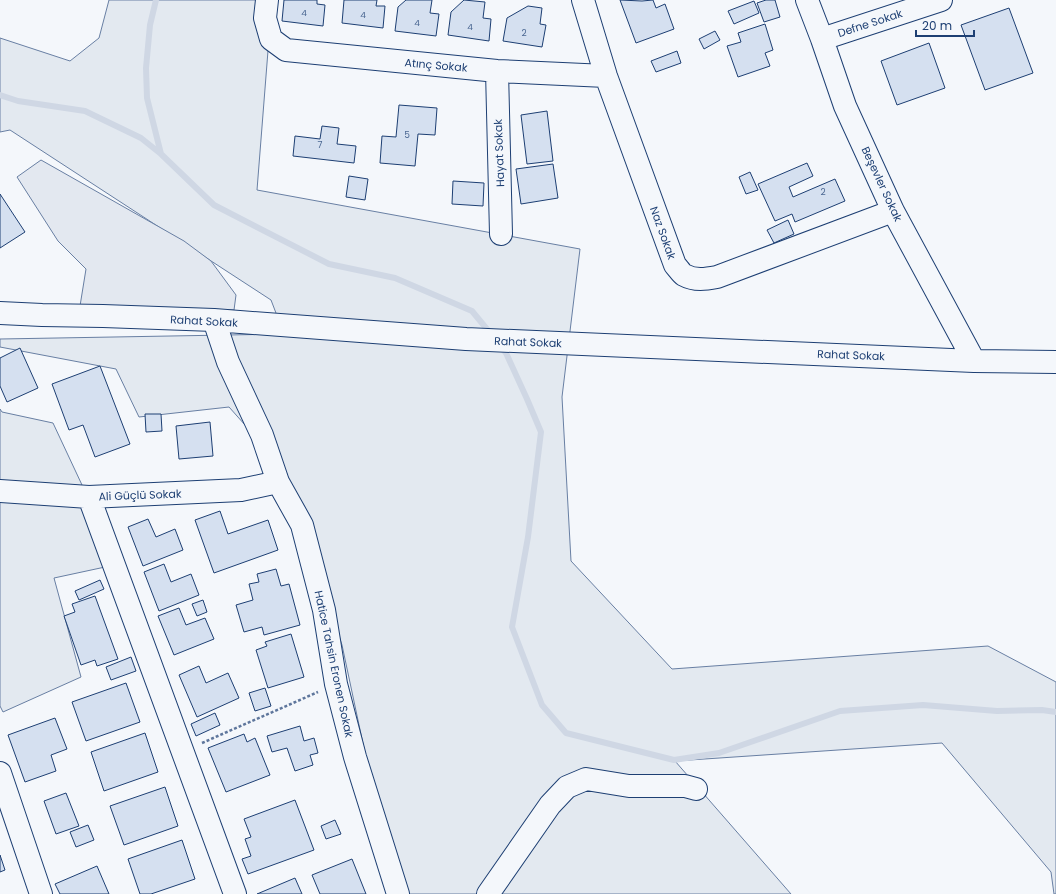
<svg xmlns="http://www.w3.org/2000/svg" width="1056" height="894" font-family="Poppins,sans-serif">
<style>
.green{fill:#e3e9f0;stroke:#687fa3}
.parking{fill:#e3e8f0;stroke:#687fa3}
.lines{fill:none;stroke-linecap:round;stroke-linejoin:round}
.stream{stroke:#cfd7e4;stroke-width:6}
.building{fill:#d5e0f0;stroke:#1d3f73}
.minor-casing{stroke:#1d3f73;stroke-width:24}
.path{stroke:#5e769c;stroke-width:2.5;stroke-dasharray:3 2;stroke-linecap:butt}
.minor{stroke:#f4f7fb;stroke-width:22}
.labels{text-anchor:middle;stroke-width:3;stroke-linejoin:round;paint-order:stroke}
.number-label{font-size:9px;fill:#4b6792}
.street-label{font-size:11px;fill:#1d3f73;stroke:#f4f7fb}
</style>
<rect width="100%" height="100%" fill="#f4f7fb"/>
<path class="green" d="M109 0H272L257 190 580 249 562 397 571 561 672 669 988 646 1056 682V894H1054L1051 872 942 743 675 761 791 894H395L342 645 286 471 229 407 139 417 116 369 0 347V339L284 334 271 300 10 130 0 132V38L70 61 99 38Z
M0 409 2 412 53 423 119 564 54 578 81 677 3 712 0 706Z"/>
<path class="parking" d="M41 160 184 241 211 261 236 295 234 310 80 306 86 269 58 241 17 177Z"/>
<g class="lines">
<path class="stream" d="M156 0 150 25 146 68 147 98 161 154
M0 95 18 101 85 111 141 138 161 154 214 205 329 264 395 278 472 311 491 334
M500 346 506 353 527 399 541 432 528 537 512 627 542 705 566 733 674 760 719 753 840 711 923 705 997 711 1042 710 1056 712"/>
</g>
<path class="building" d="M284 0H317V4L325 5 323 26 282 21Z
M344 0H377L376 6H385L383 28 342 23Z
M406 0H432L430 13 439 14 436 36 395 31 398 7Z
M464 0 485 2 483 18 491 19 489 41 448 35 451 12Z
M620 0 642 1 653 0 656 8 665 4 674 29 636 43Z
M766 0H775L780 17 764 22 757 3Z
M754 1 759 13 734 24 728 11Z
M528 6 542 8 540 24 546 25 542 47 503 41 507 18Z
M1009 8 1033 73 985 90 961 25Z
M765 24 773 50 765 53 770 66 738 77 727 46 741 42 738 33Z
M715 31 720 40 704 49 699 39Z
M929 43 945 88 897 105 881 61Z
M677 51 681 63 656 72 651 61Z
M399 105 437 108 435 135 418 134 415 166 380 163 382 136 396 137Z
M547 111 553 161 527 164 521 115Z
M322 126 339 128 337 144 356 146 354 163 293 156 295 136 320 139Z
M807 163 813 176 789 187 793 197 835 179 845 201 795 222 792 214 775 221 758 184Z
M553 164 558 198 521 204 516 169Z
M750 172 758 190 746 194 739 177Z
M349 176 368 179 365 200 346 197Z
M453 181 484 183 483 206 452 204Z
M0 194 25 232 0 248Z
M788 220 794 234 774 243 767 230Z
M20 348 38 388 7 402 0 386V358Z
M100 366 130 444 95 457 83 425 69 430 52 384Z
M145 414H161L162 431 146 432Z
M210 422 213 456 179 459 176 426Z
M220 511 228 534 268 520 278 550 214 573 195 520Z
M148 519 156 537 175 529 183 550 143 566 128 527Z
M164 564 171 582 191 574 199 595 159 611 144 572Z
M276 569 281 586 289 584 300 625 264 635 262 627 244 632 236 605 253 600 249 584 259 582 257 574Z
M100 580 104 589 79 600 75 591Z
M95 596 118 659 97 666 95 660 81 665 64 616 75 612 72 604Z
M203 600 207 612 197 616 192 604Z
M179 608 186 625 205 618 214 639 174 655 158 616Z
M291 634 304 677 268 688 256 650 267 646 265 642Z
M131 657 136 671 111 680 106 667Z
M199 666 206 683 228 673 239 698 197 717 179 675Z
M126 683 140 722 86 741 72 702Z
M265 688 271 706 255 711 249 693Z
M215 713 220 725 196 736 191 724Z
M55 718 67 749 51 755 56 771 25 782 8 735Z
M300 726 304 741 314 738 318 753 310 755 313 765 295 771 287 748 272 752 267 736Z
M145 733 158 772 104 791 91 752Z
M244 734 247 742 255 738 270 775 226 792 208 748Z
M165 787 178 826 124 845 110 806Z
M66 793 79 826 56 834 44 801Z
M295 800 314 850 248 874 242 859 251 856 245 839 251 837 244 819Z
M335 820 341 834 326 839 321 826Z
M88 825 94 840 76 847 70 832Z
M182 840 195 879 151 894H140L128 859Z
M0 855 5 870 0 872Z
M352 859 366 894H320L312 875Z
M97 866 109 894H60L55 884Z
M295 878 302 894H257Z"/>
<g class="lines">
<defs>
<path id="minor" d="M267 0 265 18 271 39 286 50 497 71 606 76
M583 0 606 76 675 265C678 268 681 273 684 275 695 281 706 279 717 277L893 211
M807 0 822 39 845 106 893 211 974 361
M822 39 941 0
M497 71 501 234
M0 313 42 315 103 316 214 320 466 339 974 361 1056 362
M214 320 228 362 262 435 278 482 302 525 324 610 336 684 355 757 398 894
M0 491 89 497 241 490 278 482
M89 497 235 894
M0 773 41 894
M488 894 550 805 567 787 586 779 629 786H685L696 789"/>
</defs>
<use href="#minor" class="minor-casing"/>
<path class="path" d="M202 743 318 692"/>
<use href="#minor" class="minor"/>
</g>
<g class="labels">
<g class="number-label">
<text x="304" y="16">4</text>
<text x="363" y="18">4</text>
<text x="417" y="26">4</text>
<text x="470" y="30">4</text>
<text x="524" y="36">2</text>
<text x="407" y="138">5</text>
<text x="320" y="148">7</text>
<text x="823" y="195">2</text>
</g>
<g class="street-label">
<text transform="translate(870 23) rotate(-18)" y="4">Defne Sokak</text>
<text transform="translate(436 65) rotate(5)" y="4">Atınç Sokak</text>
<text transform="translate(499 153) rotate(-92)" y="4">Hayat Sokak</text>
<text transform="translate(882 184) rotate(65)" y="4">Beşevler Sokak</text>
<text transform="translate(663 233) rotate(70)" y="4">Naz Sokak</text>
<text transform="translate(204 321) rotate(3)" y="4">Rahat Sokak</text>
<text transform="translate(528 342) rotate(2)" y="4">Rahat Sokak</text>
<text transform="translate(851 355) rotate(2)" y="4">Rahat Sokak</text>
<text transform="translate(140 495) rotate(-2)" y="4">Ali Güçlü Sokak</text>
<text transform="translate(334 664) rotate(78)" y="4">Hatice Tahsin Eronen Sokak</text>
</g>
</g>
<path d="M916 30v6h58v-6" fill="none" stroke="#1d3f73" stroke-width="2"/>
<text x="922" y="30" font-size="12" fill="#1d3f73" stroke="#f4f7fb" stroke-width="3" paint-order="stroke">20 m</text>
</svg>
